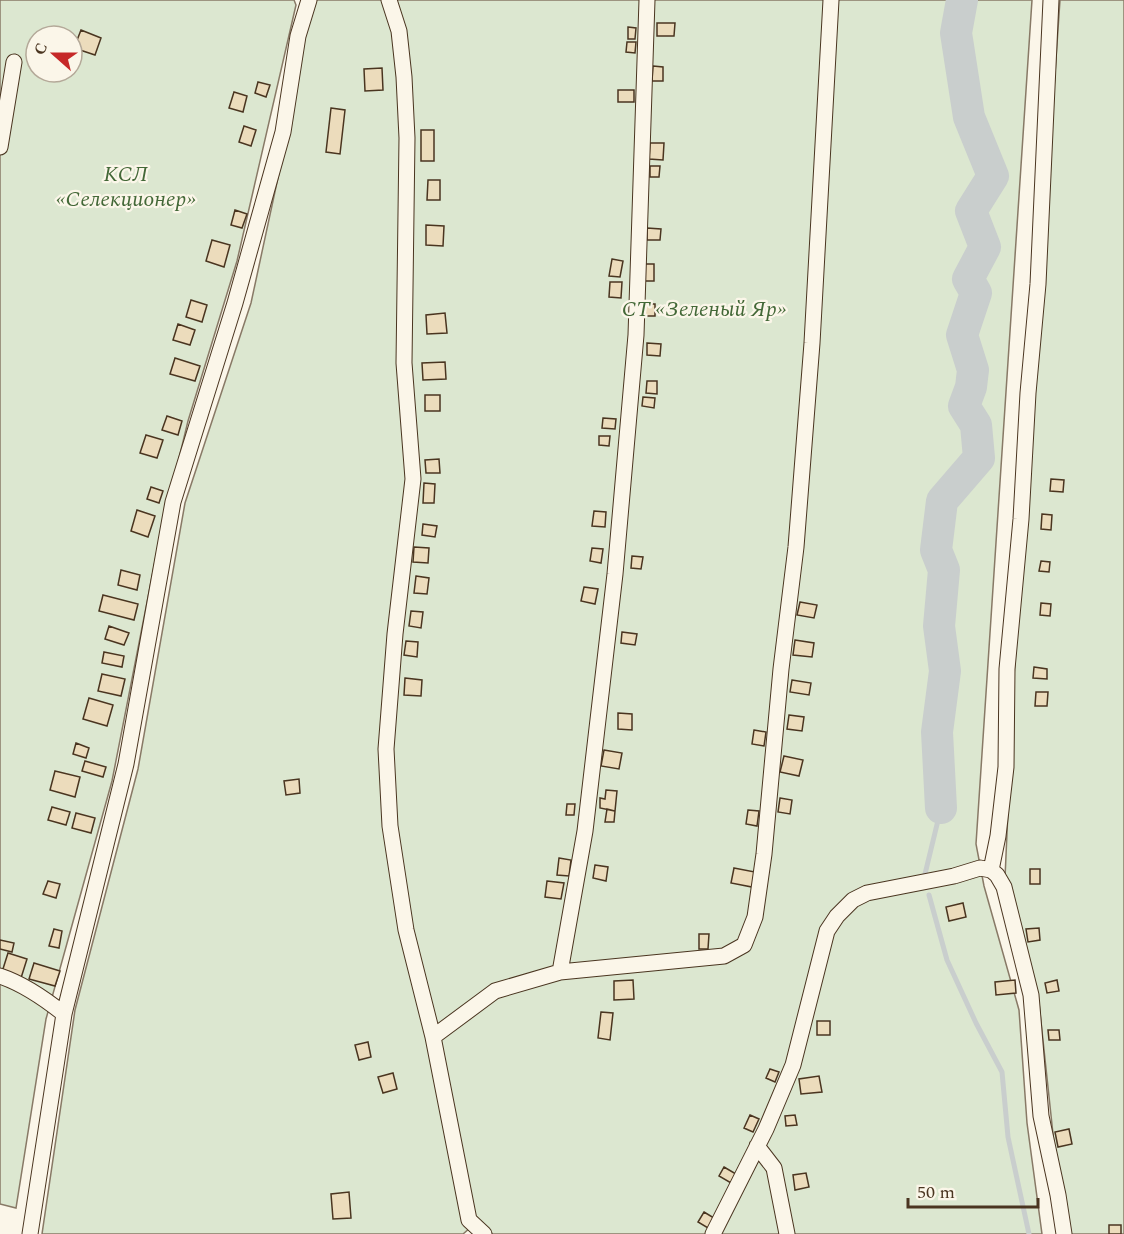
<svg xmlns="http://www.w3.org/2000/svg" width="1124" height="1234" font-family="Spectral,serif">
<style>
.green{fill:#dce7d0;stroke:#887966;stroke-width:1.5;fill-rule:evenodd}
.lines{fill:none;stroke-linecap:round;stroke-linejoin:round}
.stream{stroke:#c9cecd;stroke-width:5}
.river{stroke:#c9cecd;stroke-width:32}
.building{fill:#ecdcbc;stroke:#4a3520;stroke-width:1.5}
.street-casing{stroke:#4a3520;stroke-width:17}
.street{stroke:#fbf6e9;stroke-width:15}
.labels{text-anchor:middle;stroke-width:4.5;stroke-linejoin:round;paint-order:stroke}
.park-label{font-size:22px;font-style:italic;fill:#436837;stroke:#fbf6e9}
</style>
<rect width="100%" height="100%" fill="#fbf6e9"/>
<path class="green" d="M0 0H294L296 5 237 261 188 421 159 541 112 781 46 1019 16 1208 0 1204ZM36 36H72V72H36Z
M309 0H1032L976 844 984 886 1019 1010 1027 1123 1042 1234H493L478 1221 463 1234H42L75 1010 138 769 185 503 251 303 282 159Z
M1060 0H1124V1234H1071L1056 1162 1039 1003 1005 878 1014 676Z"/>
<g class="lines">
<path class="stream" d="M925 874 941 808
M929 895 947 960 976 1023 1002 1072 1008 1137 1029 1234"/>
<path class="river" d="M941 808 937 732 945 671 939 626 944 570 936 550 942 501 979 458 976 425 964 406 971 387 973 370 962 335 976 293 968 279 985 247 971 211 993 176 969 117 956 33 962 0"/>
</g>
<path class="building" d="M657 23H675L674 36H657Z
M628 27 636 28 635 39H628Z
M81 30 101 38 95 55 74 48Z
M627 42H636L635 53 626 52Z
M653 66 663 67V81H652Z
M382 68 383 90 365 91 364 69Z
M258 82 270 85 266 97 255 93Z
M618 90H634V102H618Z
M234 92 247 96 243 112 229 108Z
M331 108 345 110 340 154 326 152Z
M244 126 256 130 251 146 239 142Z
M421 130H434V161H421Z
M650 143H664L663 160 649 159Z
M650 166H660L659 177H650Z
M428 180H440V200H427Z
M235 210 247 214 242 228 231 225Z
M426 225 444 226 443 246 426 245Z
M647 228 661 229 660 240H647Z
M212 240 230 245 224 267 206 261Z
M612 259 623 261 620 277 609 276Z
M643 264H654V281H644Z
M610 282H622L621 298 609 297Z
M191 300 207 305 202 322 186 317Z
M644 304H655V316H644Z
M445 313 447 333 427 334 426 315Z
M178 324 195 330 190 345 173 340Z
M647 343 661 344 660 356 647 355Z
M175 358 200 366 195 381 170 374Z
M445 362 446 379 423 380 422 363Z
M647 381H657V394L646 393Z
M425 395H440V411H425Z
M643 397 655 398 654 408 642 406Z
M167 416 182 421 178 435 162 430Z
M603 418 616 419 615 429 602 428Z
M146 435 163 440 157 458 140 453Z
M599 436H610L609 446 599 445Z
M439 459 440 473H426L425 460Z
M1051 479 1064 480 1063 492 1050 491Z
M424 483 435 484 434 503H423Z
M151 487 163 491 159 503 147 499Z
M137 510 155 516 148 537 131 531Z
M594 511 606 512 605 527 592 526Z
M1042 514 1052 515 1051 530 1041 529Z
M423 524 437 526 435 537 422 535Z
M414 547 429 548 428 563 413 562Z
M592 548 603 549 601 563 590 561Z
M632 556 643 557 641 569 631 568Z
M1041 561 1050 562 1049 572 1039 571Z
M121 570 140 575 137 590 118 585Z
M416 576 429 578 427 594 414 593Z
M584 587 598 589 595 604 581 601Z
M103 595 138 604 134 620 99 611Z
M800 602 817 605 814 618 797 615Z
M1041 603 1051 604 1050 616 1040 615Z
M411 611 423 612 421 628 409 626Z
M109 626 129 633 124 645 105 639Z
M622 632 637 634 635 645 621 643Z
M795 640 814 643 812 657 793 655Z
M406 641 418 642 417 657 404 655Z
M104 652 124 656 122 667 102 663Z
M1034 667 1047 669V679L1033 678Z
M102 674 125 679 121 696 98 691Z
M405 678 422 680 421 696 404 695Z
M792 680 811 683 809 695 790 692Z
M1036 692H1048L1047 706H1035Z
M89 698 113 705 107 726 83 719Z
M618 713 632 714V730L618 729Z
M789 715 804 717 802 731 787 729Z
M754 730 766 732 764 746 752 744Z
M76 743 89 748 86 758 73 754Z
M604 750 622 753 619 769 601 766Z
M784 756 803 760 799 776 780 772Z
M85 761 106 767 103 777 82 771Z
M55 771 80 777 75 797 50 790Z
M299 779 300 793 286 795 284 781Z
M606 790 617 791 615 811 600 808V798L605 799Z
M780 798 792 800 790 814 778 812Z
M567 804H575L574 815H566Z
M52 807 70 812 66 825 48 820Z
M607 809 615 811 614 822H605Z
M748 810 759 811 757 826 746 824Z
M76 813 95 818 91 833 72 828Z
M559 858 571 860 569 876 557 875Z
M595 865 608 867 606 881 593 878Z
M734 868 755 872 752 887 731 883Z
M1030 869H1040V884H1030Z
M48 881 60 884 56 898 43 894Z
M547 881 564 883 561 899 545 897Z
M963 903 966 917 949 921 946 907Z
M1039 928 1040 940 1028 942 1026 929Z
M54 929 62 931 59 948 49 946Z
M699 934H709L708 949H699Z
M0 940 14 943 12 952 0 949Z
M8 953 27 959 21 978 2 972Z
M34 963 60 971 55 986 29 979Z
M633 980 634 999 614 1000V981Z
M1015 980 1016 993 996 995 995 982Z
M1057 980 1059 991 1047 993 1045 983Z
M601 1012 613 1013 610 1040 598 1038Z
M817 1021H830V1035H817Z
M1048 1030H1059L1060 1040H1049Z
M368 1042 371 1057 359 1060 355 1045Z
M770 1069 779 1072 775 1082 766 1078Z
M393 1073 397 1089 383 1093 378 1077Z
M819 1076 822 1092 801 1094 799 1079Z
M750 1115 759 1119 753 1132 744 1128Z
M795 1115 797 1125 786 1126 785 1116Z
M1069 1129 1072 1144 1058 1147 1055 1132Z
M724 1167 736 1174 731 1183 719 1176Z
M806 1173 809 1187 795 1190 793 1175Z
M349 1192 351 1218 333 1219 331 1194Z
M704 1212 714 1218 708 1228 698 1222Z
M1109 1225H1121V1234H1109Z"/>
<g class="lines">
<defs>
<path id="street" d="M389 0 399 31 404 77 407 138 404 363 413 479 395 634 386 749 390 826 406 930 433 1037 469 1220 484 1234
M0 147 14 62
M991 870 998 836 1006 767 1007 669 1021 519 1028 393 1038 284 1051 0
M560 972 585 831 615 574 636 335 647 0
M0 976C24 984 44 998 64 1014L30 1234
M64 1014 126 764 173 502 235 303 283 132 298 36 309 0
M433 1037 495 991 560 972 724 956 744 945 755 917 764 854 781 669 796 547 812 343 831 0
M757 1146 774 1168 787 1234
M713 1234 766 1129 793 1065 827 931 837 916 853 900 867 893 954 876 980 868 991 870 997 875 1004 887 1031 995 1041 1116 1058 1195 1064 1234"/>
</defs>
<use href="#street" class="street-casing"/>
<use href="#street" class="street"/>
</g>
<g class="labels">
<g class="park-label">
<text x="126" y="181">КСЛ<tspan x="126" dy="25">«Селекционер»</tspan></text>
<text x="704" y="316">СТ «Зеленый Яр»</text>
</g>
</g>
<g transform="translate(54 54) rotate(291)"><circle r="28" fill="#fbf6e9" stroke="#b4a999" stroke-width="1.5"/>
<path d="M0-4.5L10 22L0 15L-10 22Z" fill="#c62828"/>
<text y="-9" font-size="16" font-weight="bold" text-anchor="middle" fill="#4a3520">С</text>
</g>
<path d="M908 1198v9h130v-9" fill="none" stroke="#4a3520" stroke-width="3"/>
<text x="917" y="1198" font-size="18" fill="#4a3520" stroke="#fbf6e9" stroke-width="4.5" paint-order="stroke">50 m</text>
</svg>
